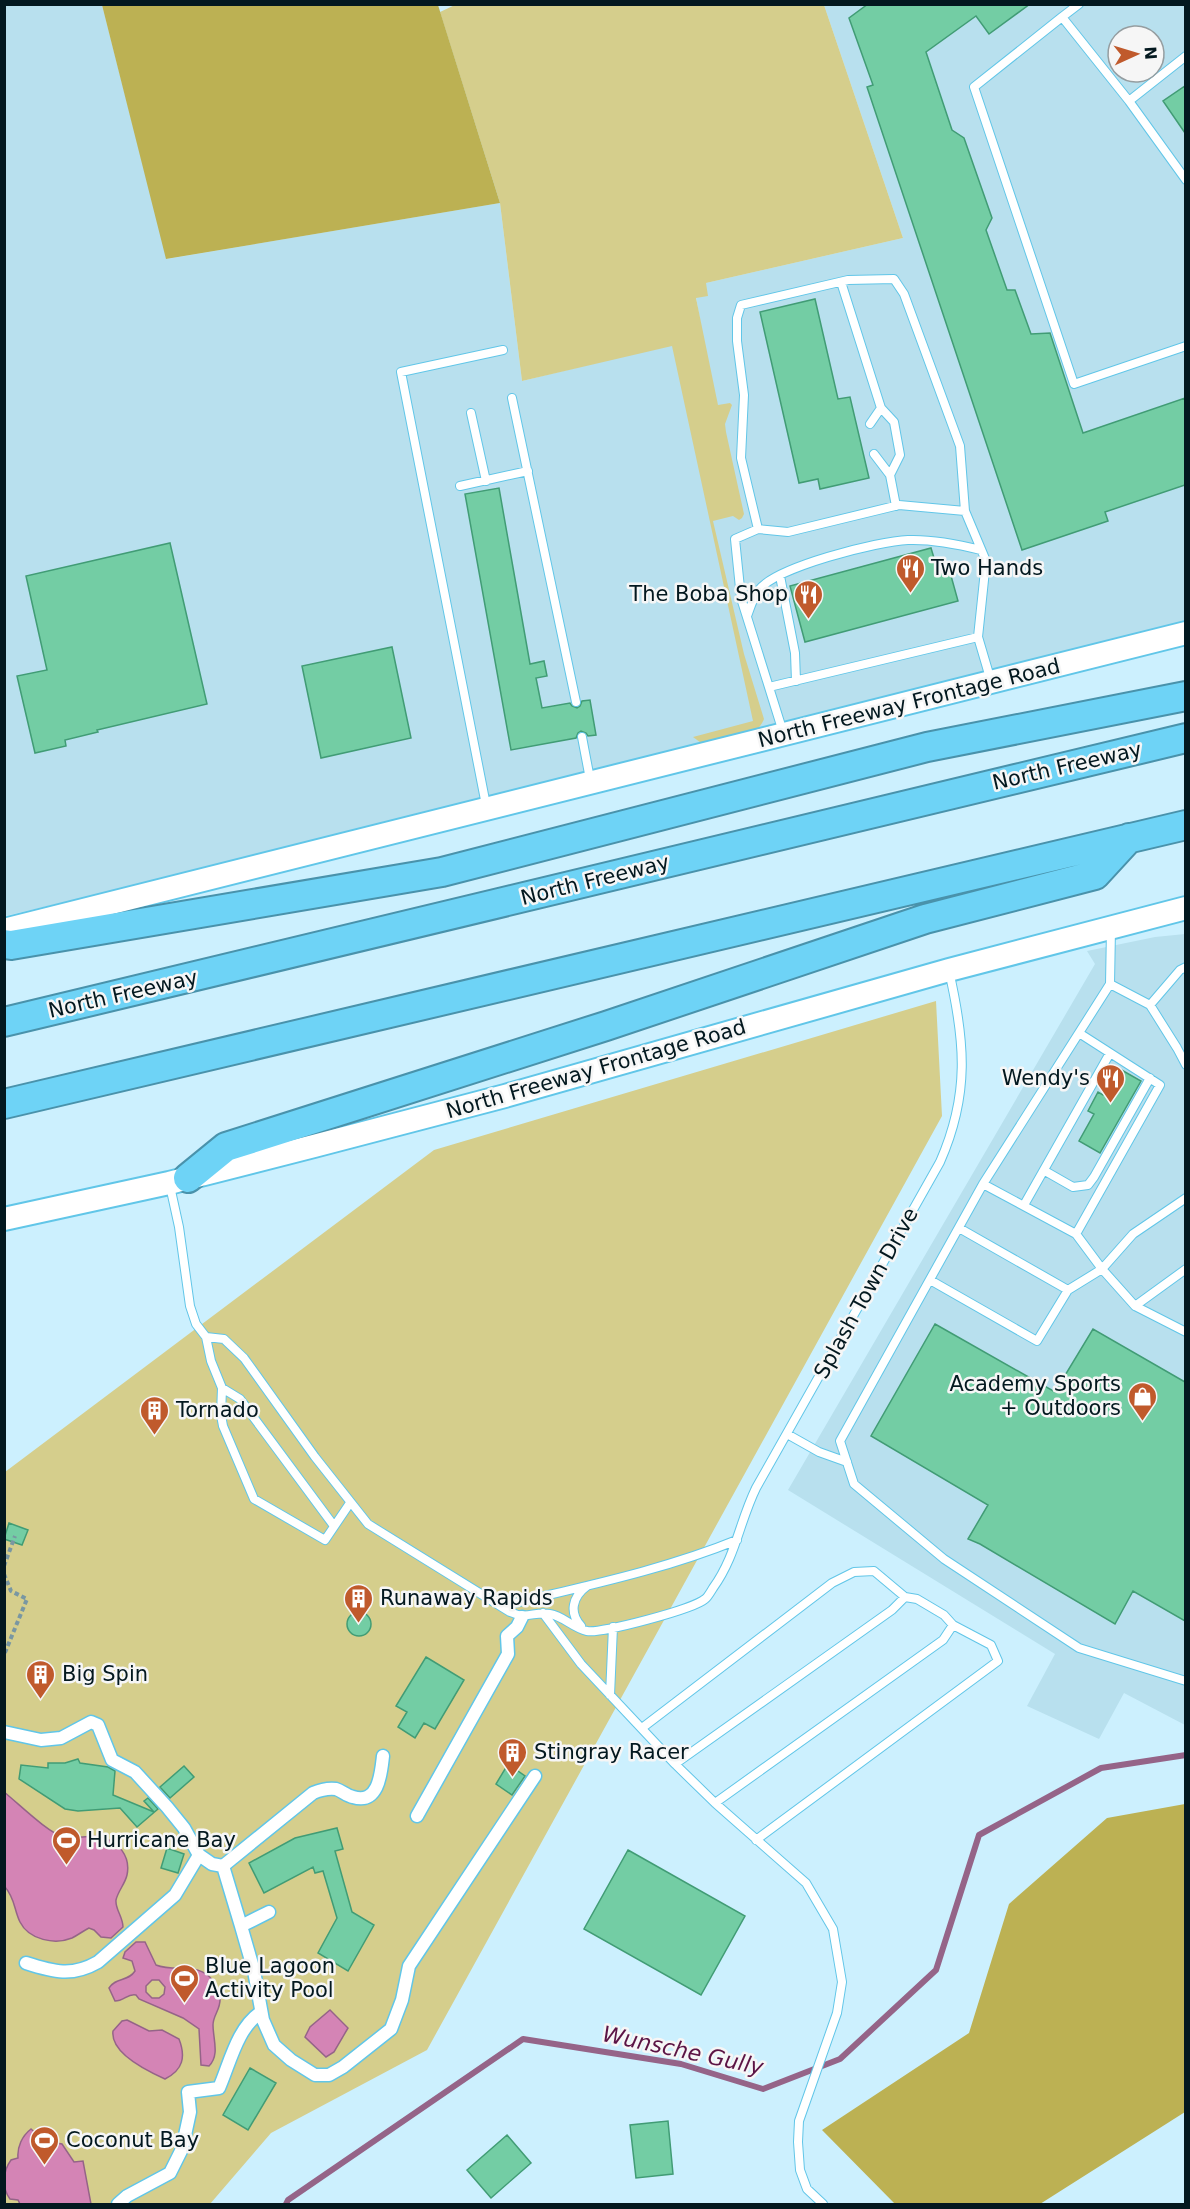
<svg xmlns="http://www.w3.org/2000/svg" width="1190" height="2209" font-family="'DejaVu Sans',sans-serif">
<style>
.built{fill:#b8e0ee;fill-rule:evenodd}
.green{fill:#d5ce8c}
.forest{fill:#bcb153}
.water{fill:#d484b5;stroke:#956488;stroke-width:1.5;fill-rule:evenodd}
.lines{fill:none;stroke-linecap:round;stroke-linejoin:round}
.stream{stroke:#956488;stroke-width:6}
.building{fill:#73cda4;stroke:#419c75;stroke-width:1.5}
.service-casing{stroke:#61c6e8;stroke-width:10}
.pedestrian-casing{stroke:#61c6e8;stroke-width:15}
.secondary-casing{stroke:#61c6e8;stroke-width:26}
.motorway-casing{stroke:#4992ab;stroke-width:32}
.path{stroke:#7997a2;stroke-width:4;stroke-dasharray:4.5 3;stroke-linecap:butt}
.service{stroke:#fff;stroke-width:8}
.pedestrian{stroke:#fff;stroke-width:12}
.secondary{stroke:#fff;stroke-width:22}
.motorway{stroke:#6ed3f6;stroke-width:28}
.labels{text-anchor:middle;stroke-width:5;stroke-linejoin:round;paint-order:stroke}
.poi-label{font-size:21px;fill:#03181f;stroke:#f6f6f6;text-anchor:start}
.street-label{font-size:21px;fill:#03181f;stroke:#f6f6f6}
.water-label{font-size:22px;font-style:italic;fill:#5b1445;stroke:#f6f6f6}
</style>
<rect width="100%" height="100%" fill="#ccf0fe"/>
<path class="built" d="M4 5H102L167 259 500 203 522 381 703 337 696 297 706 283 903 238 824 5H1185V621L538 792 5 916ZM1118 36H1154V72H1118Z
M1185 934V1725L1124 1693 1099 1739 1027 1706 1055 1654 788 1490 1095 964 1087 951 1155 937Z"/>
<path class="green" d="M457 4 824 5 903 238 706 283 708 296 696 298 718 405 730 403 732 405 725 424 726 432 744 514 742 518 739 520 733 516 713 521 744 654 764 719C755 742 724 741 704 745L693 737 753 721 672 346 522 381 500 203 440 12Z
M936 1001 942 1116 427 2050 271 2133 210 2204H5V1472L434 1150Z"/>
<path class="forest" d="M102 5H438L500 203 166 259Z
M1185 1804V2112L1040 2204H895L822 2130 969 2033 1009 1904 1107 1818Z"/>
<path class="water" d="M4 1792C18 1803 48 1833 64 1837 76 1840 89 1834 101 1837 118 1841 131 1856 127 1875 125 1884 118 1891 116 1900 115 1909 123 1917 123 1927L111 1938 101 1937 94 1930 89 1928C83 1931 78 1935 72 1938 55 1945 29 1940 20 1922 14 1910 15 1898 5 1887Z
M136 1942H145L156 1965C176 1973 199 1961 213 1981 217 1986 220 1992 220 1998 221 2009 213 2015 213 2025 213 2039 220 2055 209 2066L201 2065 199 2029 183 2018 139 1999 136 1995C128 1993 124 2001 115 2001L109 1988C116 1977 128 1982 135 1971L132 1961 123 1958 125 1952ZM152 1980H159L165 1987 164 1994 159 1998H152L146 1992V1986Z
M330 2010 348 2028 334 2052 326 2057 305 2037 310 2027Z
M127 2020 149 2031 162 2030 179 2039C186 2057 183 2070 165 2079 147 2071 110 2053 113 2031L122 2021Z
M31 2129 45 2141 62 2144 74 2162 83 2161 91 2204H20L18 2200 10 2199C1 2187 3 2171 11 2160L18 2158C17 2147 22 2136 31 2129Z"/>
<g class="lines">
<path class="stream" d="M286 2204 288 2200 523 2039 681 2064 763 2089 840 2059 936 1970 979 1835 1101 1768 1186 1755"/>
</g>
<path class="building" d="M868 4H1030L989 34 976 16 926 52 952 130 964 138 992 218 986 230 1007 290H1015L1031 334 1050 333 1083 433 1185 398V485L1105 512 1108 521 1022 550 867 87 873 85 849 18Z
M1185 86V133L1163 101Z
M815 299 838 399 850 397 869 478 820 489 818 479 799 483 760 312Z
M499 488 530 664 544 661 547 676 536 678 542 708 570 703 572 706 577 708 580 706 582 701 590 700 596 735 588 736 586 733 581 731 578 733 576 738 511 750 465 494Z
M170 543 207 704 97 730 98 732 65 740 66 746 35 753 17 676 47 670 26 576Z
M931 548 937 568 948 565 958 601 805 642 790 586Z
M392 647 411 738 321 758 302 666Z
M1118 1068 1141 1081 1100 1153 1079 1141 1094 1114 1088 1111 1098 1092 1103 1095Z
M935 1324 1055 1392 1093 1329 1185 1382V1621L1133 1591 1115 1624 980 1544 968 1539 988 1505 871 1436Z
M9 1523 28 1530 22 1545 4 1539Z
M347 1624a12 12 0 1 1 24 0a12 12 0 1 1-24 0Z
M426 1657 464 1680 435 1729 424 1723 415 1738 398 1727 407 1712 396 1706Z
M78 1759 80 1763 108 1767 115 1771 113 1795 154 1812 144 1801 148 1798 158 1809 137 1827 120 1808 78 1811 65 1809 19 1779 21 1765 48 1768V1763H65Z
M508 1764 525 1776 512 1795 496 1784Z
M184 1766 194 1777 170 1798 160 1787Z
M337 1828 343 1849 335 1851 352 1912 374 1925 348 1971 318 1953 337 1918 323 1871 315 1873 313 1867 264 1893 249 1863 295 1838Z
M167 1848 184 1854 178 1873 161 1868Z
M628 1850 745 1916 701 1995 584 1929Z
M250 2068 276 2083 248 2130 223 2115Z
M668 2121 673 2174 636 2178 630 2125Z
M507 2135 531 2163 491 2198 467 2170Z"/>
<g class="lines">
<defs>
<path id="service" d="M1079 4 1062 17 1129 101 1186 180
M1062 17 974 87 1074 384 1186 346
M1129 101 1186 56
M841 282 881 408 894 422 900 455 890 475 896 506
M512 398 576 702
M471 413 486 481
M870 424 881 408
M874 454 890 475
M460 486 528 471
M758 529 741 458 744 395 737 341V318L741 305 848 280 894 279 904 294 960 446 965 511
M780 576 795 653 796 681
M747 616C750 608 753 598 758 591 774 567 879 541 908 540 933 539 957 544 981 550
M769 687 978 637
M783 732 741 598 735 539 758 529 788 532 899 505 965 511 986 561 978 637 991 681
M582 737 590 779
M486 805 401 372 503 350
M1111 929 1110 984 983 1184 1076 1234 1102 1269 1135 1306 1186 1332
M1110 984 1150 1005 1180 970 1186 967
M1150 1005 1177 1048 1186 1065
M1045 1171 1073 1187 1088 1185 1094 1177 1150 1078
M983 1184 840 1441 854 1484 944 1559 1079 1648 1186 1681
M170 1186 179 1227 190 1306 196 1324 206 1337 224 1339 244 1358 315 1457 368 1524 510 1612C527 1620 534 1611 550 1614 563 1616 573 1628 587 1631 600 1634 694 1609 705 1599 708 1597 711 1591 713 1588 736 1556 739 1523 756 1488L940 1162C970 1094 965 1041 949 971
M1024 1205 1110 1053
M959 1228 1068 1290
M1076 1234 1160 1085 1079 1033
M930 1280 1037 1341 1068 1290 1102 1269 1133 1234 1186 1198
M1135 1306 1186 1269
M206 1337 211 1361 222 1388
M787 1434 819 1452 847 1462
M334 1526 240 1399 222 1388 221 1415 223 1426 254 1499 325 1540 350 1503
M496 1601 515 1603C590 1585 666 1569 737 1540
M543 1613 581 1664 675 1764 715 1803 806 1883 833 1929 842 1982 837 2013 799 2121 798 2142 800 2170 807 2189 823 2204
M581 1626C569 1613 572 1597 587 1586
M610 1695 613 1627
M642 1728 832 1583 854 1572 874 1571 905 1597 917 1599 944 1615 953 1625 991 1645 998 1661 756 1840
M675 1764 892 1610 905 1597
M715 1803 943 1640 953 1625"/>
<path id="pedestrian" d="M4 1732 41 1740 61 1738 91 1722 98 1725 112 1760 135 1772 167 1807 184 1828 199 1855
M417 1816 508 1654 507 1636 517 1627 522 1617
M223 1866 241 1926 269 1912
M241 1926 254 1971 263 2020 274 2045 291 2060 315 2075H329L343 2067 391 2029 402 2000 409 1966 535 1776
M26 1963C54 1972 72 1977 98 1962L175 1895 199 1855 212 1864 223 1866 313 1793C320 1790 328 1788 336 1789 342 1791 347 1796 353 1797 379 1805 381 1773 383 1756
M118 2204 127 2196 170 2173 182 2149 190 2112 188 2092 219 2088C230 2063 237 2028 261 2012"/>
<path id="secondary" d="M4 930 1186 633
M4 1219 169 1183 314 1146 505 1096 949 970 1186 908"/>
<path id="motorway" d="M4 944 11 945 442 872 927 747 1186 696
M4 1022 1186 738
M4 1104 1186 825
M188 1178 226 1147 606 1026 925 919 1095 875 1129 838"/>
</defs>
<use href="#service" class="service-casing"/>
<use href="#pedestrian" class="pedestrian-casing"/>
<use href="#secondary" class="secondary-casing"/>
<use href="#motorway" class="motorway-casing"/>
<path class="path" d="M4 1566 15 1536
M4 1574 11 1591 27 1599 4 1655"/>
<use href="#service" class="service"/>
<use href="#pedestrian" class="pedestrian"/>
<use href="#secondary" class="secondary"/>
<use href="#motorway" class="motorway"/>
</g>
<defs>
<symbol id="restaurant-pin" viewBox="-11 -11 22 30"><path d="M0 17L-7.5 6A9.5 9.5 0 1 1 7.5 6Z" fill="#c05a2c" stroke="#f6f6f6"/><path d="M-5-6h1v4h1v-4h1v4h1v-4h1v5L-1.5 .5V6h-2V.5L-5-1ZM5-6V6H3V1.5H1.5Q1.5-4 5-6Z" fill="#fff"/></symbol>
<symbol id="shop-pin" viewBox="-11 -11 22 30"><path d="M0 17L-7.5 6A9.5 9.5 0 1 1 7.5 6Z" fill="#c05a2c" stroke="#f6f6f6"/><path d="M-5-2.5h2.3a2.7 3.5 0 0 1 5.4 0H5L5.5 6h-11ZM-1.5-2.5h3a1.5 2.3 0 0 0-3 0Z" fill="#fff"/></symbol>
<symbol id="building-pin" viewBox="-11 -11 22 30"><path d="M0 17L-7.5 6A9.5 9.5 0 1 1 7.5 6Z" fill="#c05a2c" stroke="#f6f6f6"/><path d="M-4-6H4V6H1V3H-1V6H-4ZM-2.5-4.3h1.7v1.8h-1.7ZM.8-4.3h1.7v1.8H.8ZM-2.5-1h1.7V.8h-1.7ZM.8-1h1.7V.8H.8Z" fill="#fff"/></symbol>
<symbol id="stadium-pin" viewBox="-11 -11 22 30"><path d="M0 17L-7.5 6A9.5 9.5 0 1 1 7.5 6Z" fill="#c05a2c" stroke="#f6f6f6"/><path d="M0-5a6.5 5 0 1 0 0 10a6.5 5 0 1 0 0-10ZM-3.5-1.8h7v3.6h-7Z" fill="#fff"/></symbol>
</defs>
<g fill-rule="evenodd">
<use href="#restaurant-pin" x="894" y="552" width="33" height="45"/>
<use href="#restaurant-pin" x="792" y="578" width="33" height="45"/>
<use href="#restaurant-pin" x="1094" y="1062" width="33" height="45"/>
<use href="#shop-pin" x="1126" y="1380" width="33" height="45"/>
<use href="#building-pin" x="138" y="1394" width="33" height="45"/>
<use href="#building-pin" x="342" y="1582" width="33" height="45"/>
<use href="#building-pin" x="24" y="1658" width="33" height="45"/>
<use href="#building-pin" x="496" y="1736" width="33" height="45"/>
<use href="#stadium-pin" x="50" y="1824" width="33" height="45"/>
<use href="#stadium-pin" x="168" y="1962" width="33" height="45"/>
<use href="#stadium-pin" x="28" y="2124" width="33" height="45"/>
</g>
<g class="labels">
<g class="poi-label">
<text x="931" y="575">Two Hands</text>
<text x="788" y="601" text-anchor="end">The Boba Shop</text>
<text x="1090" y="1085" text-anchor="end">Wendy's</text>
<text x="1121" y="1391" text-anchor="end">Academy Sports<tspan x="1121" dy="24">+ Outdoors</tspan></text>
<text x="176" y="1417">Tornado</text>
<text x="380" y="1605">Runaway Rapids</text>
<text x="62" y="1681">Big Spin</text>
<text x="534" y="1759">Stingray Racer</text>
<text x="87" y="1847">Hurricane Bay</text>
<text x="205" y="1973">Blue Lagoon<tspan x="205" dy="24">Activity Pool</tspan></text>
<text x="66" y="2147">Coconut Bay</text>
</g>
<g class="street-label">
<text transform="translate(909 703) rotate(-14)" y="7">North Freeway Frontage Road</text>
<text transform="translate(1067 766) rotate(-13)" y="7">North Freeway</text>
<text transform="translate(595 880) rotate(-14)" y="7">North Freeway</text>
<text transform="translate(123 994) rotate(-13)" y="7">North Freeway</text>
<text transform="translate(596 1069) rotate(-16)" y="7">North Freeway Frontage Road</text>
<text transform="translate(866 1293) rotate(-61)" y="7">Splash Town Drive</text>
</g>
<g class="water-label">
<text transform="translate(683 2050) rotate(12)" y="8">Wunsche Gully</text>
</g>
</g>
<rect width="1190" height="2209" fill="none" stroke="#03181f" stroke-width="12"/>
<g transform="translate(1136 54) rotate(86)"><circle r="28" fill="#f6f6f6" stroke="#959da0" stroke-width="1.5"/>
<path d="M0-4.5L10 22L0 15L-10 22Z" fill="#c05a2c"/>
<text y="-9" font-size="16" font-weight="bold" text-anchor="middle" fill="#03181f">N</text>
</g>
</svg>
